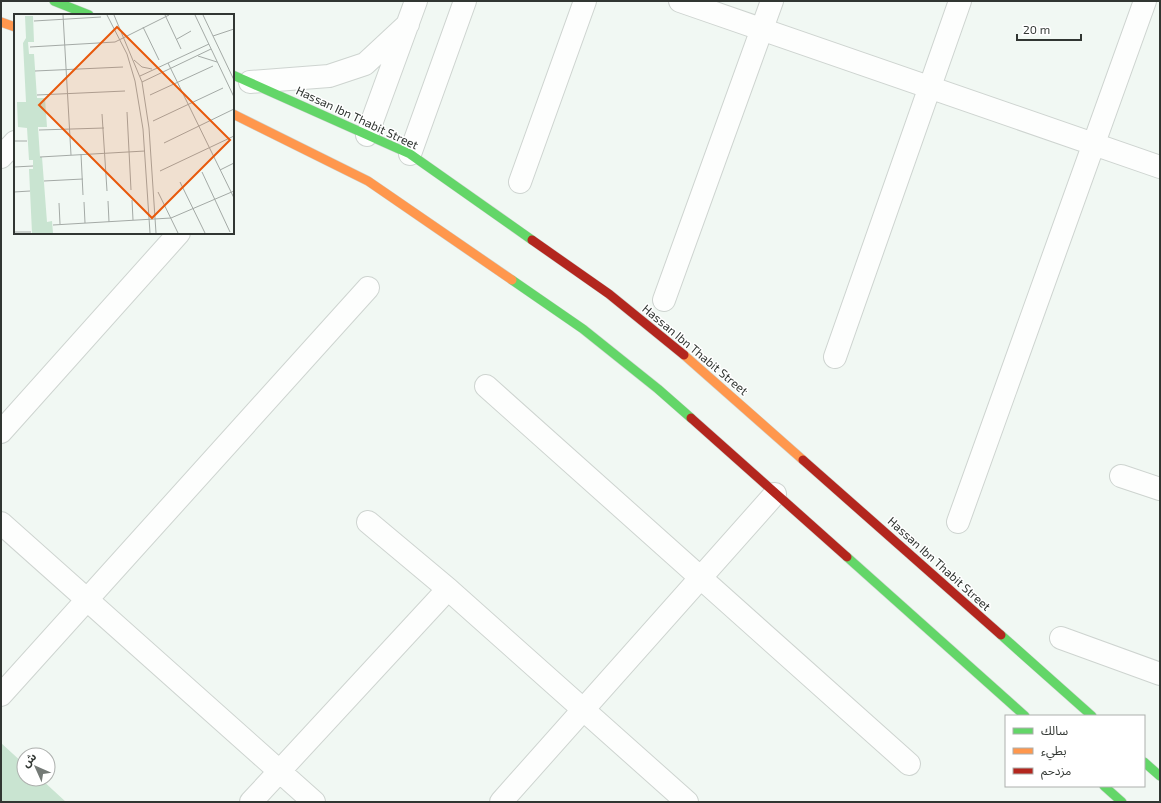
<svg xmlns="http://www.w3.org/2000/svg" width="1161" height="803" font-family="'Exo 2','Noto Sans Arabic',sans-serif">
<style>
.green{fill:#c9e4d1}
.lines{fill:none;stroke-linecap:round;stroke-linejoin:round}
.street-casing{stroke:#ced4d0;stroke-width:24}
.fast-casing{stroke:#ced4d0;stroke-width:10}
.slow-casing{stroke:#ced4d0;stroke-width:10}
.jam-casing{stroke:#ced4d0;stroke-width:10}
.street{stroke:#fdfefd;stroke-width:22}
.fast{stroke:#63d668;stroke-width:9}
.slow{stroke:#ff974d;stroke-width:9}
.jam{stroke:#b3261e;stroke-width:9}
.labels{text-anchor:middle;stroke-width:3;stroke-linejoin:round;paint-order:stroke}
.street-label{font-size:12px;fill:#313632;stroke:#fff}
.inset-road{fill:none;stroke:#a4aaa6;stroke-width:1}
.view{fill:#e8590c;fill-opacity:0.15;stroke:#e8590c;stroke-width:2}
.inset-edge{fill:none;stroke:#313632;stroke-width:2}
</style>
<rect width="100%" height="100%" fill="#f1f8f3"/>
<path class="green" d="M1 743 24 764V779H41L66 802H1Z"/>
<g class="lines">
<defs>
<path id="street" d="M680 1 1160 167
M250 82 329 76 365 64 408 24
M367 135 416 1
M410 154 465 1
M1 157 15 142
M520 182 585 1
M664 300 772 1
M835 357 960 1
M486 386 909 764
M1 432 179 233
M1121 476 1160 489
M368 522 448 589 687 802
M958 522 1145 1
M1 523 314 802
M1061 638 1160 674
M1 695 368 288
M251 802 448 589
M501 802 775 494"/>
<path id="fast" d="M54 1 89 15
M233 75 410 154 532 240
M512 280 583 329 658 389 691 418
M847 557 1025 716
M1001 635 1092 716
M1144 762 1160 776
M1104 786 1122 802"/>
<path id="slow" d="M1 22 15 27
M233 114 368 181 512 280
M684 355 803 460"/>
<path id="jam" d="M532 240 609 294 684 355
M691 418 847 557
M803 460 1001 635"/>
</defs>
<use href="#street" class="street-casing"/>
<use href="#fast" class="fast-casing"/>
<use href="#slow" class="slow-casing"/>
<use href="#jam" class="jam-casing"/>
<use href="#street" class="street"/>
<use href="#fast" class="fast"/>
<use href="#slow" class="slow"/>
<use href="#jam" class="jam"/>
</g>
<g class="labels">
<g class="street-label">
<text transform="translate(357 118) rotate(25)" y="4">Hassan Ibn Thabit Street</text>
<text transform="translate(695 350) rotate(40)" y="4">Hassan Ibn Thabit Street</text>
<text transform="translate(939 564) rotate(42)" y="4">Hassan Ibn Thabit Street</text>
</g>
</g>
<g transform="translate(14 14)">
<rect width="220" height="220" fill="#f1f8f3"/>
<path d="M11 2H19L20 28H14L15 40H20L23 84H31L33 113H24L26 143H28L33 208 38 207 39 219H18L15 155H19V146H15L13 114 4 113 3 88H12L9 29 12 24Z" fill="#c9e4d1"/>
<path class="inset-road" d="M49 1 57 141M93 1 113 40 121 67 129 115 136 219M100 1 128 68 135 114 142 219M151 1 167 35M181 1 220 83M189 1 220 66M20 7 87 3M129 13 145 46M199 22 220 15M163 25 177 17M16 33 101 28 155 1M184 42 203 48M120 46 128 53 138 55M154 49 220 184M21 57 109 53M126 62 195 30M128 68 197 35M23 81 111 77M136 81 199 52M113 98 117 176M88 100 93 177M139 107 209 74M25 116 90 114M0 127H13M150 129 220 95M67 140 69 181M26 143 131 137M0 153 19 152M206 156 220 149M146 157 220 122M188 158 216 218M30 167 69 165M166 168 191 219M0 178 16 177M144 178 164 219M118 186 119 206M94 187 95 208M70 188 71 209M45 189 46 210M39 211 157 204 220 177M0 218H17"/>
<path class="view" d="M103 13 216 126 138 204 25 91Z"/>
<rect width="220" height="220" class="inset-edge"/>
</g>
<rect width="1161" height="803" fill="none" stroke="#313632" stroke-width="4"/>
<rect x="1005" y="715" width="140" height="72" fill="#ffffff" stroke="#adafad"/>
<rect x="1013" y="728" width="20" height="6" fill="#63d668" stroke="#adafad"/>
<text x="1041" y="735" font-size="12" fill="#313632">سالك</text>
<rect x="1013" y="748" width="20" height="6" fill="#ff974d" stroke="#adafad"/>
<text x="1041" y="755" font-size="12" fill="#313632">بطيء</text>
<rect x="1013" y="768" width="20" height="6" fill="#b3261e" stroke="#adafad"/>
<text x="1041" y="775" font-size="12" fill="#313632">مزدحم</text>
<g transform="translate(36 767) rotate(315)"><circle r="19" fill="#ffffff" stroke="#adafad"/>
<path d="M0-3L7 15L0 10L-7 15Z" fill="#747a76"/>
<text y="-6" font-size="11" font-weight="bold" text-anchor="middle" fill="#313632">ش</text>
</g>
<path d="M1017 34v6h64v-6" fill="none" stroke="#313632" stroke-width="2"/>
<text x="1023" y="34" font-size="12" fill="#313632" stroke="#ffffff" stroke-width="3" paint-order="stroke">20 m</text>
</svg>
